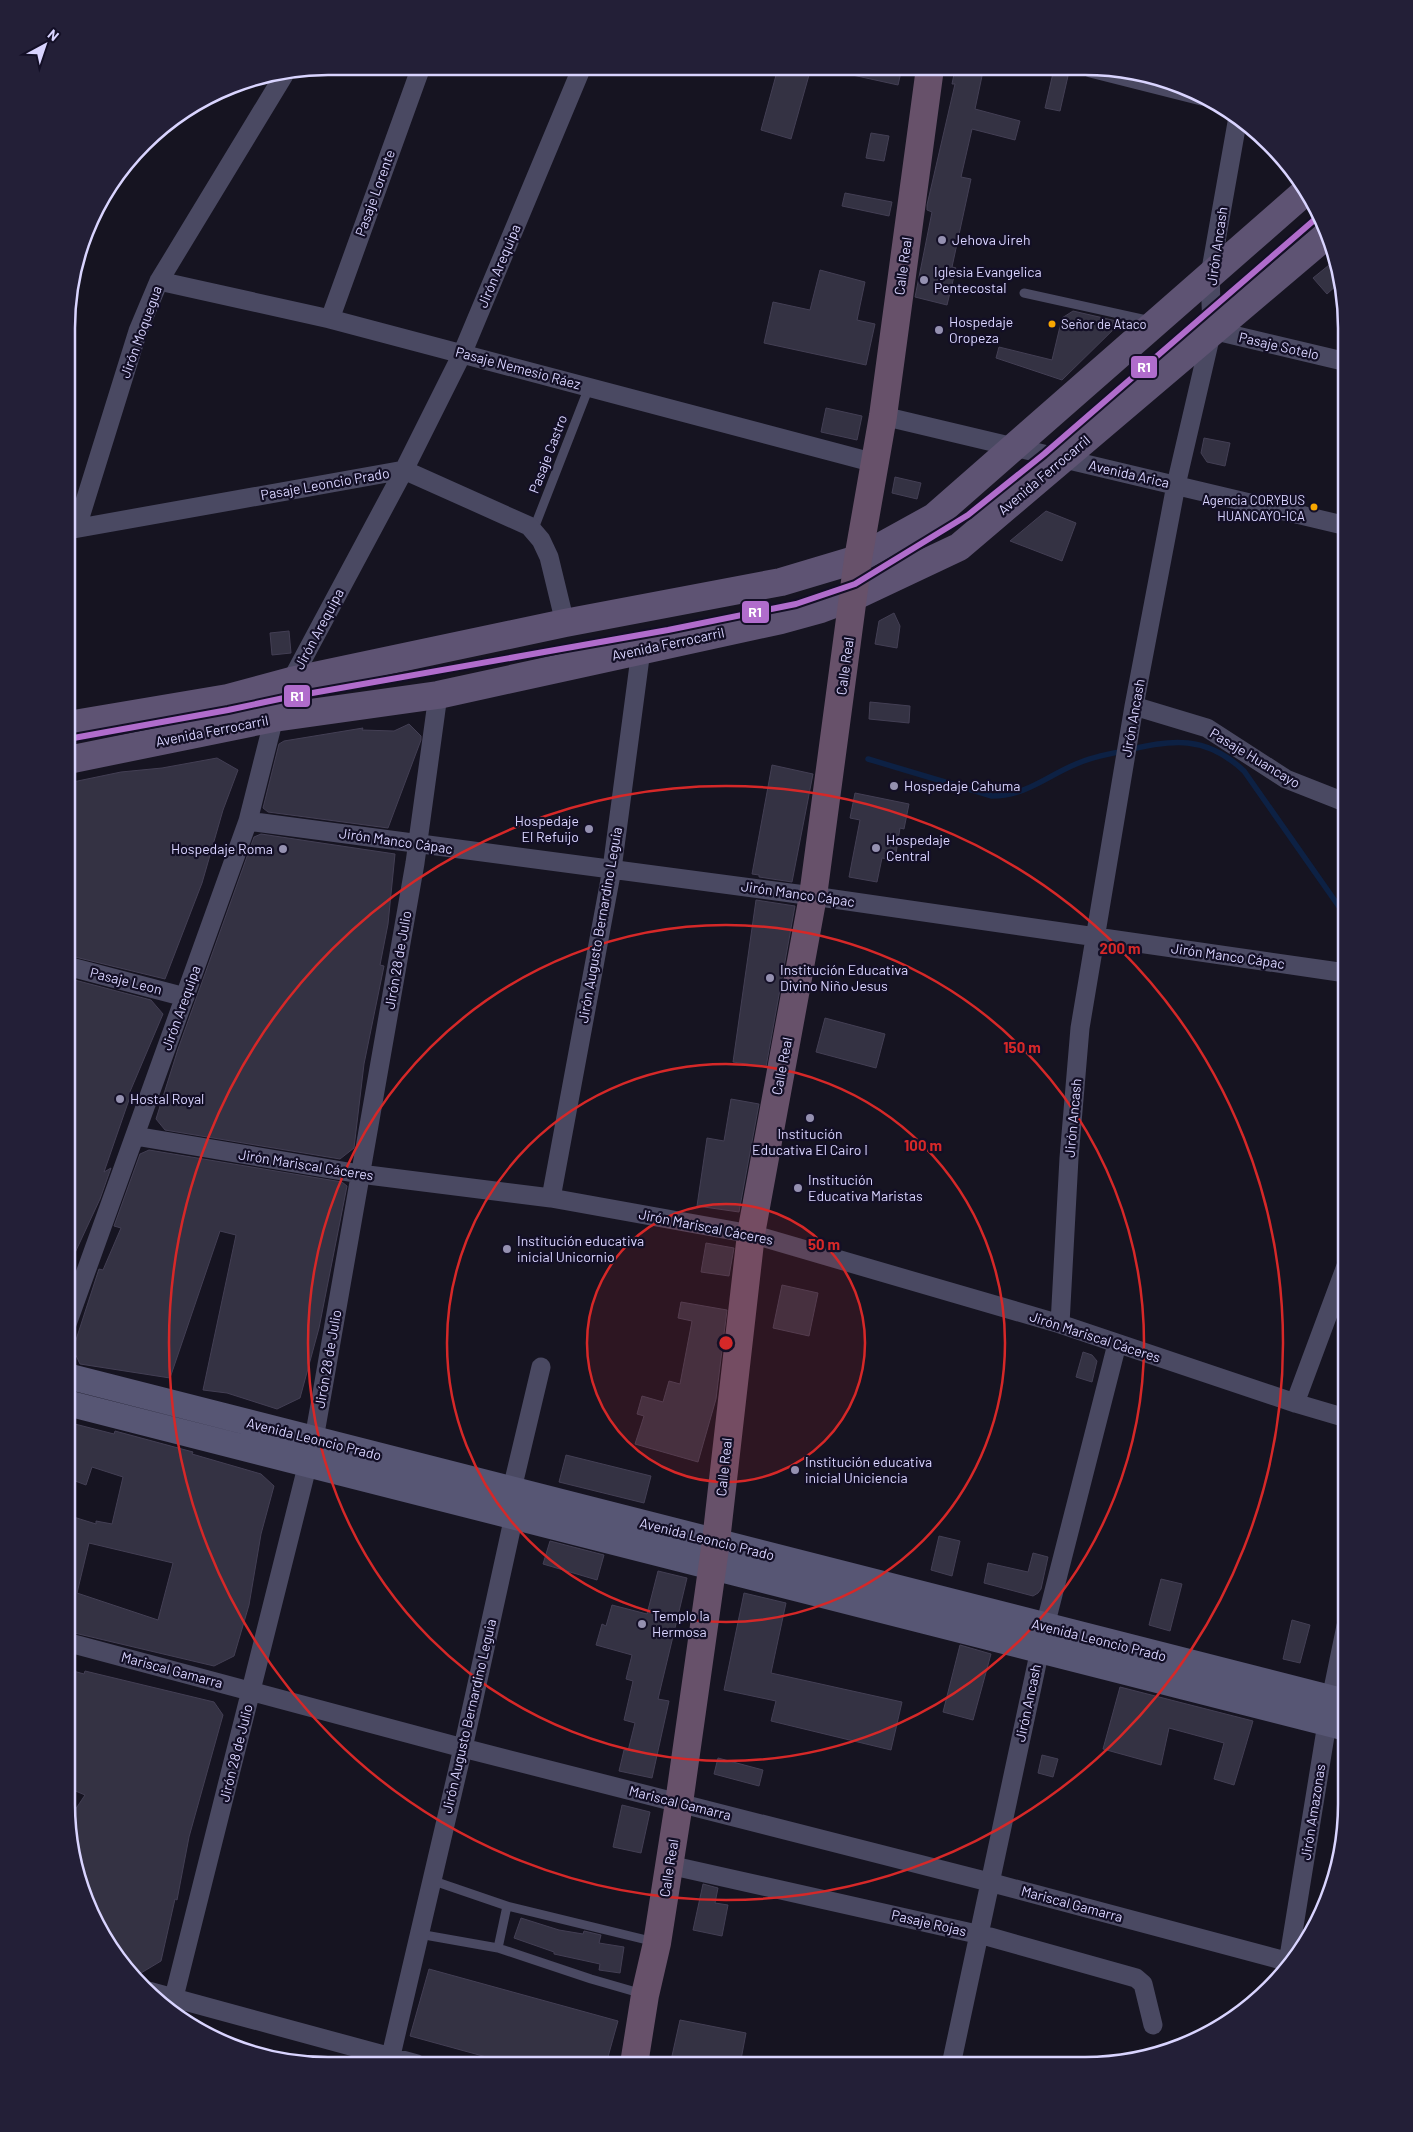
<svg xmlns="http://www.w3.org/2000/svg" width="1413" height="2132" font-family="Barlow,sans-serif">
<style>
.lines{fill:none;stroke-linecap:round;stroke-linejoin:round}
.stream{stroke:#0d2144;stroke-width:5.5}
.building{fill:#343243;stroke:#433f54;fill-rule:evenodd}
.lane{stroke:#4a4962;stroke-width:9}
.street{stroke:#4a4962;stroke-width:19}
.secondary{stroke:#575674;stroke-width:26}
.primary{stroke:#5e5373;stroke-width:28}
.highway{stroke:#67516a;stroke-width:28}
.rail-1-casing{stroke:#130f26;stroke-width:10}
.rail-1{stroke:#b06ccc;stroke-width:6}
.ring{fill:none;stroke:#d62828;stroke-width:2.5}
.poi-dot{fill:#9591b1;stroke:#130f26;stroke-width:2}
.bus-dot{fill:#f7a600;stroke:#130f26;stroke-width:2}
.labels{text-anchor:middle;stroke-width:4.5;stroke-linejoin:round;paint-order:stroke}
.bus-label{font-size:13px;fill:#d9d4ff;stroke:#130f26;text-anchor:start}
.street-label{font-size:14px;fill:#d9d4ff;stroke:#130f26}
.poi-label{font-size:14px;fill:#d9d4ff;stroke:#130f26;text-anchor:start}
.rim{fill:none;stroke:#d9d4ff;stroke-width:2.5}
.centre{fill:#d62828;stroke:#130f26;stroke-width:2.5}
.ring-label{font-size:15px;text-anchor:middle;font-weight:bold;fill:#d62828;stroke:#130f26;stroke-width:4.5;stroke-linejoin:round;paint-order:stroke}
.line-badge{stroke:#130f26;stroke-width:2}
.badge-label{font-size:14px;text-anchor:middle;font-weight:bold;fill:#fff}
</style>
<rect width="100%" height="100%" fill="#161421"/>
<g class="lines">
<path class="stream" d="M868 759 992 796C1028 795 1045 777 1076 764 1091 757 1108 754 1124 751 1172 739 1206 735 1244 771L1347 918"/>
</g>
<path class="building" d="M778 68H811L791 139 761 130Z
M849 68H902L898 85 848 74Z
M955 69 982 76 975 109 1020 121 1015 140 972 129 961 177 971 179 952 267 956 268 947 305 915 297 932 212 927 210V205L955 84H952Z
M1053 73 1068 76 1060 111 1045 108Z
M871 133 889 136 884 161 866 158Z
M845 193 892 202 889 216 842 206Z
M1334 261 1338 284 1327 294 1313 278Z
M820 270 865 282 857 320 875 324 866 365 764 343 773 302 810 310Z
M1073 311 1121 322 1062 380 996 358 999 347 1052 360 1062 318Z
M826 408 862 416 857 440 821 432Z
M1204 438 1230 443 1225 466 1207 462 1201 453Z
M895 477 921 483 917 499 892 493Z
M1046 511 1076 523 1062 561 1010 541Z
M894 613 900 626 897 648 875 644 879 621Z
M289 631 291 653 272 655 270 633Z
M870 702 910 706 909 723 869 719Z
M409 724 421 736V740L388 828 268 812 263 808 279 744 284 741 363 728 362 730 394 731Z
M217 758 238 770 223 810 202 883 165 979 67 955 68 783 121 772 162 768Z
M772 765 813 774 792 882 759 877V875L752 874Z
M855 793 909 804 904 829 900 828 895 860 882 858 877 882 849 877 860 820 850 818Z
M261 834 395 854 388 924 380 965 384 966 364 1064 354 1148 340 1159 165 1130 156 1119 178 1049 254 837Z
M756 900 795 906 766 1067 733 1062Z
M67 978 151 1000 163 1014 129 1094H131L104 1172 111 1168 100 1199 67 1270Z
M825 1018 885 1034 876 1068 816 1052Z
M731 1099 759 1104 739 1212 697 1206 707 1138 724 1141Z
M149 1150 342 1182 347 1186 319 1328 300 1398 277 1409 227 1393 203 1390 236 1235 220 1231 170 1378 80 1364 73 1349 97 1275 99 1269 103 1270 121 1228 114 1226 140 1154Z
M706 1243 734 1248 729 1276 701 1272Z
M782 1285 818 1293 809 1336 773 1328Z
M681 1302 727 1310 716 1399 698 1462 635 1444 644 1416 637 1414 642 1396 663 1402 669 1381 680 1384 692 1321 678 1318Z
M1083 1352 1092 1355 1097 1361 1092 1382 1076 1377Z
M67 1422 114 1434 115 1431 193 1452 192 1454 261 1474 274 1486 261 1534 249 1605 234 1656 214 1666 66 1631 67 1515 96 1524V1521L112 1524 123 1477 92 1467 86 1485 67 1478ZM89 1543 173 1563 158 1620 77 1593Z
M566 1455 651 1476 644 1503 559 1482Z
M939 1536 960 1541 952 1576 931 1570Z
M550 1541 604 1555 597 1580 543 1564Z
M1033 1553 1048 1557 1041 1589 1038 1593 1033 1596 984 1583 988 1563 1028 1572Z
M658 1571 687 1578 658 1699 669 1701 652 1778 619 1771 624 1750 628 1751 635 1723 624 1720 633 1681 626 1679 632 1655 596 1645 602 1624 606 1626 612 1605 647 1614Z
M1161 1579 1182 1584 1170 1631 1149 1625Z
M744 1593 786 1603 771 1673 902 1702 891 1750 771 1721 776 1701 724 1690Z
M1292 1620 1310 1625 1300 1663 1283 1659Z
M960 1645 991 1654 973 1720 943 1712Z
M66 1669 84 1674 85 1671 214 1702 223 1715 189 1837 177 1900 175 1899 161 1961 141 1973 125 1969 120 1964 86 1905 69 1819 85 1795 66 1787Z
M1120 1687 1253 1721 1234 1785 1214 1779 1224 1743 1169 1728 1161 1765 1103 1749Z
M1042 1755 1058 1759 1053 1777 1038 1773Z
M718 1758 763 1770 759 1786 714 1774Z
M622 1805 650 1812 641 1853 613 1847Z
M703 1884 718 1888 715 1903 728 1905 722 1936 693 1930Z
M521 1918 559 1930 583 1934 584 1931 601 1935 599 1943 624 1947 620 1973 599 1970 600 1964 554 1954V1952L514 1938Z
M429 1969 618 2021 606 2064H512L410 2036Z
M680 2020 746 2033 740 2065H670Z"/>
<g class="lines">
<path class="lane" d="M1024 293 1151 321
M533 531 589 387
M431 1880 507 1906 655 1942
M419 1934 498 1948 591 1979 643 1994
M498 1948 507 1906"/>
<path class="street" d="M1091 68 1202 96
M159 281 330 319 875 463
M330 319 421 67
M1212 330 1347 362
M883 416 1347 526
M77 527 138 331 159 281 284 75
M68 530 404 470 529 526 541 540 549 557 565 623
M1134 706 1207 728 1286 779 1347 803
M248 821 813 896 1346 973
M67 966 185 997
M135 1136 360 1174 551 1198 751 1234 1060 1324 1295 1403 1346 1418
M551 1198 612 869 641 650
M67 1324 248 821 274 718 291 681 404 470 462 354 582 67
M1060 1324 1069 1158 1080 1028 1134 706 1176 485 1212 330 1210 275 1238 117
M1295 1403 1346 1266
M66 1642 463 1748 989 1882 1293 1963
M669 1865 990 1937 1136 1978 1143 1984 1153 2025
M1287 1969 1331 1699 1346 1626
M148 1991 417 2064
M170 2013 314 1439 415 863 438 695
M389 2064 463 1748 514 1516 512 1489 541 1367
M951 2065 1045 1626 1117 1344"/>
<path class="secondary" d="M67 1376 1346 1702
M67 1403 1346 1728"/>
<path class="primary" d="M68 725 228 698 291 681 565 623 781 582 858 559 934 517 1306 191
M68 760 274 718 438 695 781 620 821 609 853 597 959 547 1328 234"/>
<path class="highway" d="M634 2064 645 1995 657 1943 679 1803 716 1541 751 1234 813 896 858 559 883 416 930 68"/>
<defs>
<path id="rail-1" d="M68 739 228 710 284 698 668 630 796 604 855 584 968 515 1044 454 1320 215"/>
</defs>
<use href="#rail-1" class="rail-1-casing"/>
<use href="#rail-1" class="rail-1"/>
</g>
<circle cx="726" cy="1343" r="139" fill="#d62828" fill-opacity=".12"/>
<g class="ring">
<circle cx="726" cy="1343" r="139"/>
<circle cx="726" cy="1343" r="279"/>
<circle cx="726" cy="1343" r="418"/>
<circle cx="726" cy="1343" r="557"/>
</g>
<g class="poi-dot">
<circle cx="942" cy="240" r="5"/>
<circle cx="924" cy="280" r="5"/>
<circle cx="939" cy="330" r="5"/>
<circle cx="894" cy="786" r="5"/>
<circle cx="589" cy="829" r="5"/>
<circle cx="876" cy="848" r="5"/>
<circle cx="283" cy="849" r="5"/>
<circle cx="770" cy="978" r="5"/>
<circle cx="120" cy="1099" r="5"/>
<circle cx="810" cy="1118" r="5"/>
<circle cx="798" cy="1188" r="5"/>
<circle cx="507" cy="1249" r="5"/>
<circle cx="795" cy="1470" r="5"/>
<circle cx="642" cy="1624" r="5"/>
</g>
<g class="bus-dot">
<circle cx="1052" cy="324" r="4.5"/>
<circle cx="1314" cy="507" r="4.5"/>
</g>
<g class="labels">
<g class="bus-label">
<text x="1061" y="329">Señor de Ataco</text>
<text x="1305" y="505" text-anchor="end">Agencia CORYBUS<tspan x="1305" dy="16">HUANCAYO-ICA</tspan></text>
</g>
<g class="street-label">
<text transform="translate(375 193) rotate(-70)" y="5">Pasaje Lorente</text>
<text transform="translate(1217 246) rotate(-82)" y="5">Jirón Ancash</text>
<text transform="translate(499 266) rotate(-67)" y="5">Jirón Arequipa</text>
<text transform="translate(903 266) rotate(-82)" y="5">Calle Real</text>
<text transform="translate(141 332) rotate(-70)" y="5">Jirón Moquegua</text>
<text transform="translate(1279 346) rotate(13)" y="5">Pasaje Sotelo</text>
<text transform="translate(518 368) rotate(15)" y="5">Pasaje Nemesio Ráez</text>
<text transform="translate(548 454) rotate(-69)" y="5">Pasaje Castro</text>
<text transform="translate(1129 474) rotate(13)" y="5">Avenida Arica</text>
<text transform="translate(1044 475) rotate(-40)" y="5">Avenida Ferrocarril</text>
<text transform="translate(325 484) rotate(-10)" y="5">Pasaje Leoncio Prado</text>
<text transform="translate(319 629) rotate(-62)" y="5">Jirón Arequipa</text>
<text transform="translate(668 644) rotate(-12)" y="5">Avenida Ferrocarril</text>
<text transform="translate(845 666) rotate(-82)" y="5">Calle Real</text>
<text transform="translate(1133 718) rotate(-80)" y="5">Jirón Ancash</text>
<text transform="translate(212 731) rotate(-11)" y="5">Avenida Ferrocarril</text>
<text transform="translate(1255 758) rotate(31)" y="5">Pasaje Huancayo</text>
<text transform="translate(396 841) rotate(8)" y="5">Jirón Manco Cápac</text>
<text transform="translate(798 894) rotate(8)" y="5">Jirón Manco Cápac</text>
<text transform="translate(600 925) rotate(-80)" y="5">Jirón Augusto Bernardino Leguia</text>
<text transform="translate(1228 956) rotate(8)" y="5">Jirón Manco Cápac</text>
<text transform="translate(398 960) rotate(-80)" y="5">Jirón 28 de Julio</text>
<text transform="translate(126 981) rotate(14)" y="5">Pasaje Leon</text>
<text transform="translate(181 1008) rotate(-70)" y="5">Jirón Arequipa</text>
<text transform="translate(782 1066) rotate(-79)" y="5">Calle Real</text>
<text transform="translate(1073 1118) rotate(-85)" y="5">Jirón Ancash</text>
<text transform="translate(306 1165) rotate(9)" y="5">Jirón Mariscal Cáceres</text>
<text transform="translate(706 1227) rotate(11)" y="5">Jirón Mariscal Cáceres</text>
<text transform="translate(1095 1337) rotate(18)" y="5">Jirón Mariscal Cáceres</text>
<text transform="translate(328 1359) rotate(-80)" y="5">Jirón 28 de Julio</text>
<text transform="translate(314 1439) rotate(14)" y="5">Avenida Leoncio Prado</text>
<text transform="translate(724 1467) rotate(-84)" y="5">Calle Real</text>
<text transform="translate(707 1539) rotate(14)" y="5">Avenida Leoncio Prado</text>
<text transform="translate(1099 1640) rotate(14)" y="5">Avenida Leoncio Prado</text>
<text transform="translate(172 1670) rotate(15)" y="5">Mariscal Gamarra</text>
<text transform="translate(1028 1703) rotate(-78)" y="5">Jirón Ancash</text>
<text transform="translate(469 1716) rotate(-77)" y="5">Jirón Augusto Bernardino Leguia</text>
<text transform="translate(236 1753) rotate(-76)" y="5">Jirón 28 de Julio</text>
<text transform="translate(680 1803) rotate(14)" y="5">Mariscal Gamarra</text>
<text transform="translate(1313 1812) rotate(-81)" y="5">Jirón Amazonas</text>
<text transform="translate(669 1868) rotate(-81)" y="5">Calle Real</text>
<text transform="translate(1072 1904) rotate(15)" y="5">Mariscal Gamarra</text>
<text transform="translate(929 1923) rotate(13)" y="5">Pasaje Rojas</text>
</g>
<g class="poi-label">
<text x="952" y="245">Jehova Jireh</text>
<text x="934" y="277">Iglesia Evangelica<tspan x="934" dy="16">Pentecostal</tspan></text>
<text x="949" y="327">Hospedaje<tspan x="949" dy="16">Oropeza</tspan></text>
<text x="904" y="791">Hospedaje Cahuma</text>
<text x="579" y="826" text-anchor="end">Hospedaje<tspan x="579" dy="16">El Refuijo</tspan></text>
<text x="886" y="845">Hospedaje<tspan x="886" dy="16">Central</tspan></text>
<text x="273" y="854" text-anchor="end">Hospedaje Roma</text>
<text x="780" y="975">Institución Educativa<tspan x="780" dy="16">Divino Niño Jesus</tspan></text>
<text x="130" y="1104">Hostal Royal</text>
<text x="810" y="1139" text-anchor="middle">Institución<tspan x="810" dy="16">Educativa El Cairo I</tspan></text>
<text x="808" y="1185">Institución<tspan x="808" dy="16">Educativa Maristas</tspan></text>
<text x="517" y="1246">Institución educativa<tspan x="517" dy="16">inicial Unicornio</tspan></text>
<text x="805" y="1467">Institución educativa<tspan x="805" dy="16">inicial Uniciencia</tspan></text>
<text x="652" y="1621">Templo la<tspan x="652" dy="16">Hermosa</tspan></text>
</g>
</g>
<path d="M0 0H1413V2132H0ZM328 75H1085A253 253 0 0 1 1338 328V1804A253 253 0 0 1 1085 2057H328A253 253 0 0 1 75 1804V328A253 253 0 0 1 328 75Z" fill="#231f37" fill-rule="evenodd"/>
<path class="rim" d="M328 75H1085A253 253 0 0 1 1338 328V1804A253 253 0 0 1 1085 2057H328A253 253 0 0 1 75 1804V328A253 253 0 0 1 328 75Z"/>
<circle cx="726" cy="1343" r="8" class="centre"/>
<g class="ring-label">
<text x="1120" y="954">200 m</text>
<text x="1022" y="1053">150 m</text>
<text x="923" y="1151">100 m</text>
<text x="824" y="1250">50 m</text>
</g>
<g class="line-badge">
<rect x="1130" y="355" width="28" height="24" rx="5" fill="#b06ccc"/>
<rect x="741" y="600" width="29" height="24" rx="5" fill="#b06ccc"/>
<rect x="283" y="684" width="28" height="24" rx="5" fill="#b06ccc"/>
</g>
<g class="badge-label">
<text x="1144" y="372">R1</text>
<text x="755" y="617">R1</text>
<text x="297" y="701">R1</text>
</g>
<g transform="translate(45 45) rotate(40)" stroke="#130f26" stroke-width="4" paint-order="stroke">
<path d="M0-4L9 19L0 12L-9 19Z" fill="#d9d4ff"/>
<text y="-8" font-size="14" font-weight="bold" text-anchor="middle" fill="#d9d4ff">N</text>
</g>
</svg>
